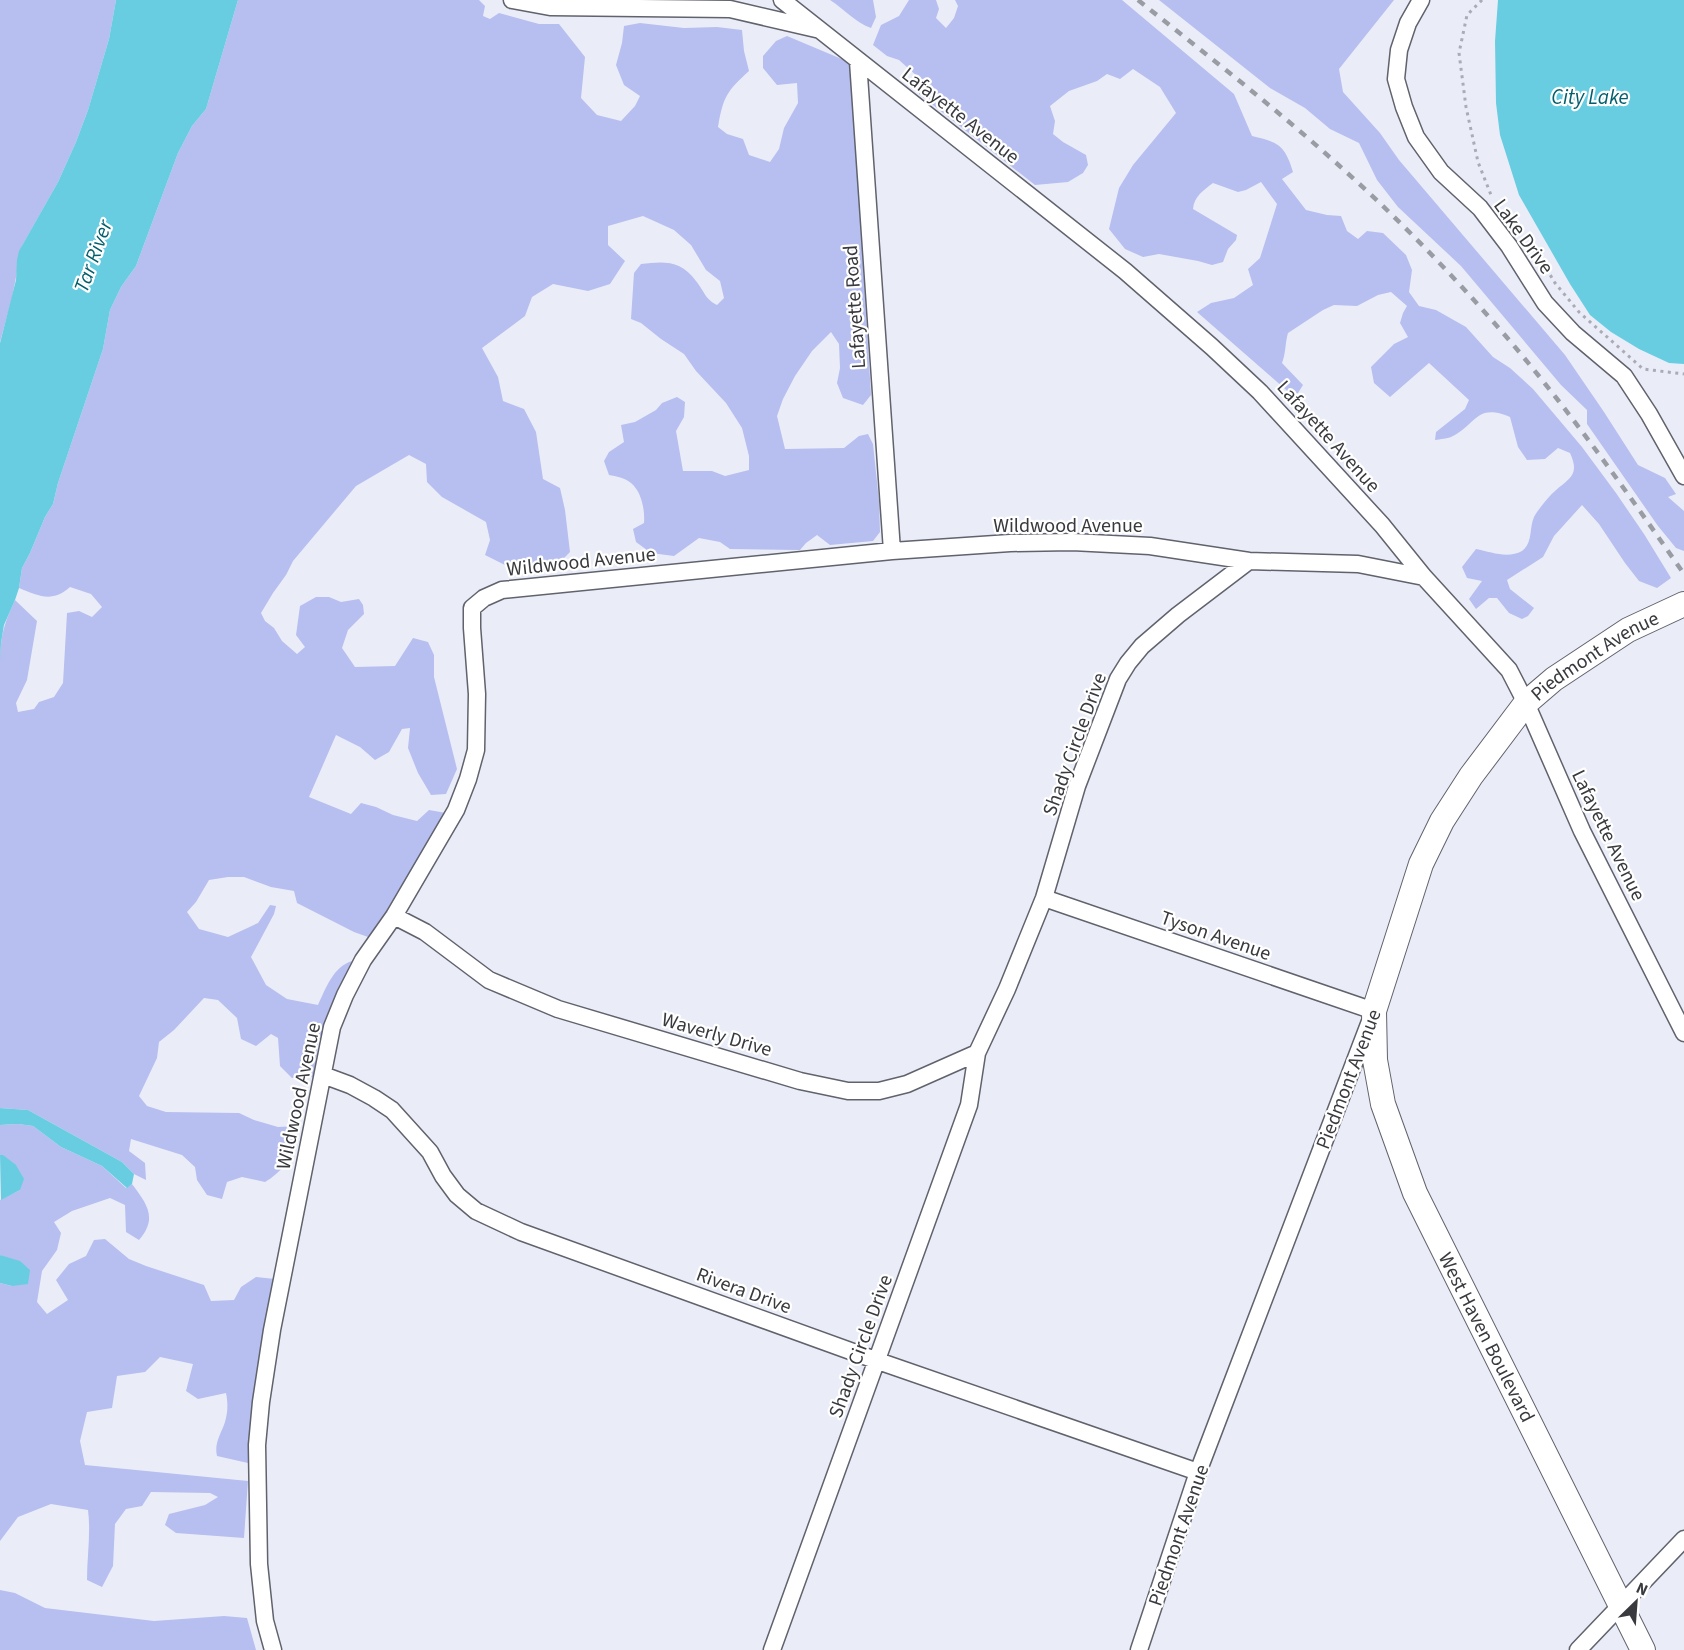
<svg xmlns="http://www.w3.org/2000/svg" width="1684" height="1650" font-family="'Source Sans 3',sans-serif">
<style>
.green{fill:#b6bfef}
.water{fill:#69cde1}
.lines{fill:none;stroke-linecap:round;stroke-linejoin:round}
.street-casing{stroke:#60626c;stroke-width:19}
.secondary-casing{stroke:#60626c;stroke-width:26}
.path{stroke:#a9acb4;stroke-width:3;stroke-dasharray:3 4.5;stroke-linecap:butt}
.street{stroke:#fff;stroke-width:16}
.secondary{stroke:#fff;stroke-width:24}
.rail{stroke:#9a9ca4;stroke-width:4.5;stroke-dasharray:8 8;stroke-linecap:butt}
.labels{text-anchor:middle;stroke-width:4.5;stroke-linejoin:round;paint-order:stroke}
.street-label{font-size:20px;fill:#393a3e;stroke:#fff}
.water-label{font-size:21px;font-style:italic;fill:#025e6c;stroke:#fff}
</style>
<rect width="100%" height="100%" fill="#eaedf8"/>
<path class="green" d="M0 0H116L109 39 88 110 76 142 58 182 22 246 12 298 0 342Z
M238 0H479L485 6 483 16 490 19 499 13 539 24H559L585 57 581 98 597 115 621 121 635 106 640 96 624 85 616 65 622 43 624 26 640 23 684 28 717 27 742 30 744 51 749 71C727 91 723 97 718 127L727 134 743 139 749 155 770 162 779 149 784 128 798 103 797 83 777 85 763 68V56L776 41 787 36 844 60 851 65 871 395 863 405 843 398 837 383 840 368 839 344 831 332 812 351 795 376 783 399 777 416 785 449 844 448 859 436 868 434 873 444 879 501 880 532 873 541 830 545 817 535 806 543 800 550 730 549 720 542 699 538 674 556 651 553 636 542 633 529 644 523C645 511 642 492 631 483 625 478 616 476 609 475L604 461 609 452 624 442 621 425 635 422 656 410 662 403 677 397 685 402 684 417 676 431 683 471H712L725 476 749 470V456L742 428 726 403 696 371 684 354 661 339 641 323 631 319 634 273 641 264C664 261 681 260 696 281 705 292 704 298 717 305L724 298 720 281 706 270 691 245 674 230 643 216 608 226V245L625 261 610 284 588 291 553 284 532 297 525 316 482 348 498 377 503 401 524 409 536 432 543 479 560 488 565 510 570 552 557 565 509 567 485 555 490 540 486 522 442 497 427 482 426 464 409 455 356 486 293 561 286 575 273 593 261 613 265 621 274 628 282 641 297 654 305 647 296 635 300 606 316 597H329L341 602 359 599 363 605 364 614 348 630 342 648 355 667 395 666 413 638 428 642 434 655V677L457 769 446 794 431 795 418 773 408 748 410 728 402 729 389 752 375 760 360 747 336 735 309 797 351 814 361 803 376 807 393 815 417 821 429 810 446 813 392 910 368 937 354 932 297 903 294 891 271 887 244 877H228L209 880 196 902 187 912 199 929 228 937 258 923 270 905 276 906 274 914 251 957 266 985 287 999 318 1005C326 988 333 967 352 961L330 1009 318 1044 314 1077 292 1078 280 1066 278 1038 271 1034 256 1046 241 1039 237 1018 218 1000 204 998 174 1030 159 1042 157 1058 139 1096 147 1106 166 1112 239 1113 254 1120 278 1127 298 1126C297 1131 298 1136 297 1141 293 1159 280 1173 265 1182L242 1177 227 1182 222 1199 207 1195 197 1180 195 1167 182 1155 131 1139 129 1151 145 1163 146 1180 134 1174 122 1162 28 1110 0 1108V660C1 634 4 624 15 600L37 621 27 680 16 703 18 712 34 709 39 702 54 697 63 683 67 613 79 611 92 617 102 607 91 594 70 587C52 603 39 596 19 588L22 568 30 553 45 517 53 504 58 483 103 349 110 310 121 287 136 266 178 153 192 126 206 109Z
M830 0H873L876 17 871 28C856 23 844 9 830 0Z
M909 0H936L939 9 936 18 946 28 954 18 958 6 955 0H1122L1234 94 1252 136C1278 142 1285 145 1293 172L1282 179 1306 210 1327 215 1341 216 1347 231 1358 239 1367 231 1383 233 1406 255 1412 270 1409 292 1419 306 1436 310 1466 327 1493 357 1510 368 1533 389 1582 447 1616 493 1644 534 1671 578 1657 588 1639 581 1625 563 1599 524 1582 505 1554 536 1543 557 1507 580 1510 589 1534 608 1528 616 1522 619 1509 613 1497 598H1489L1476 609 1469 599 1482 581 1467 578 1462 567 1476 549C1491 552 1508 559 1522 551 1533 543 1529 528 1534 517 1536 512 1551 494 1555 491 1570 478 1580 475 1570 453L1558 448 1545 459 1527 460 1518 447 1510 417C1477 403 1477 423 1453 436 1448 439 1440 439 1435 440L1436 432 1465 409 1469 400 1429 363 1390 397 1374 383 1371 367 1394 344 1408 337 1400 323 1403 313 1407 306 1391 292 1378 295 1357 306 1334 305 1323 310 1288 333C1285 343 1286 353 1282 363L1303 385 1298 393 1292 395 1197 312 1211 303 1234 298 1253 285 1248 269 1260 258 1277 204 1261 182 1246 190 1238 192 1213 183C1204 190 1194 196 1193 209L1237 235 1236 240 1228 249 1223 262 1212 265 1198 261 1159 254 1143 257 1125 249 1109 229 1119 188 1133 165 1176 113 1160 87 1133 69 1120 79 1107 74 1097 81 1069 91 1050 106 1055 121 1053 134 1063 142 1086 155 1088 165 1083 173 1068 182 1035 185 919 94 918 77 899 60 887 56 873 45 881 25 899 16Z
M1159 0H1394L1339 69 1343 92 1380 133 1399 160 1565 355 1604 412 1638 465 1665 478 1676 494 1668 497 1684 511V551L1676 548 1658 526 1587 424V410L1561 385 1461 266 1398 207 1377 180 1359 143 1330 129 1305 108 1270 88Z
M18 1124 33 1126 61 1147 102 1166 126 1188 132 1184C147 1204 158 1218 139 1240L126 1232 125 1205 110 1198 72 1211 54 1222 61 1233 57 1250 42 1271 37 1302 47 1314 68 1300 56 1280 69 1264 86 1256 94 1240 105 1239 129 1259 146 1266 204 1285 211 1301 234 1300 241 1287 256 1277 275 1279 254 1399 248 1463 217 1456C214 1443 221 1434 225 1422 228 1412 228 1403 226 1393L198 1399 186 1391 193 1364 160 1357 145 1372 117 1376 112 1408 87 1412 80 1441 85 1465 248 1481 244 1538 176 1533 165 1525 169 1514 205 1505 218 1497 210 1493 151 1492 142 1506 126 1509 115 1524 113 1566 102 1587 87 1580C87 1557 91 1533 88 1510L51 1504 18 1517 0 1541V1283L12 1286 6 1258 0 1255V1200L20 1190 3 1155H0V1125Z
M0 1590 15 1593 45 1608 154 1621 224 1616 247 1618 256 1650H0Z"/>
<path class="water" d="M116 0H238L206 109 192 126 178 153 136 266 121 287 110 310 103 349 58 483 53 504 45 517 30 553 22 568 19 588 15 600 4 625 1 643 0 660V343L16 280 17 260 19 251 58 182 76 142 88 110 109 39Z
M1498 0H1684V364L1669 363 1639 349 1611 332 1590 315 1570 284 1519 195 1500 135 1496 103 1495 41Z
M0 1108 28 1110 122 1162 134 1174 132 1184 127 1188 102 1166 61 1147 33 1126 18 1124 0 1125Z
M0 1155H3L16 1165 24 1179 20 1190 1 1200Z
M0 1255 20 1261 30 1270 28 1284 12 1286 0 1283Z"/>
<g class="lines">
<defs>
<path id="street" d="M512 0 550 7 730 9 816 29
M782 0 1125 271 1212 347 1260 392 1382 525 1424 577 1509 670 1526 703 1582 831 1684 1033
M1421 0 1408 23 1399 50 1396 79 1404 107 1416 137 1441 172 1480 208 1509 246 1545 303 1573 333 1624 376 1649 414 1684 476
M858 61 892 551
M1044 898 1374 1011 1198 1472 1139 1650
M394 916 425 932 489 980 558 1009 800 1081 848 1091H879L907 1084 977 1053
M323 1075 350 1085 374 1098 392 1110 430 1152 443 1176 457 1195 476 1211 521 1232 878 1361 1198 1472
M273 1650 265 1621 259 1564 257 1445 261 1402 272 1330 332 1027 345 995 363 960 394 916 456 810 468 779 476 750 477 694 472 628V608L484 598 502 590 892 551 1010 543 1072 542 1150 546 1249 561 1358 564 1424 577
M772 1650 969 1105 977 1053 1007 989 1044 898 1077 786 1118 679 1128 663 1142 646 1178 615 1249 561
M1578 1650 1684 1539"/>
<g id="secondary">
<path id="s1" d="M1643 1650 1415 1193 1383 1104 1375 1060 1374 1011 1421 864 1442 821 1471 776 1526 703 1554 679 1628 630 1684 604"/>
</g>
</defs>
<use href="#street" class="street-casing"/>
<use href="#secondary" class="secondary-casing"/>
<path class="path" d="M1482 0 1467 15 1459 53 1466 107 1478 162 1491 195
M1528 246 1536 251 1555 283 1579 312 1643 369 1684 374"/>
<use href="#street" class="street"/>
<use href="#secondary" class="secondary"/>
<path class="rail" d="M1138 0C1207 55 1278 110 1344 170 1392 213 1438 260 1481 308 1556 391 1620 482 1684 574"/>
</g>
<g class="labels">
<g class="street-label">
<text transform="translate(961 115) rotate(38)" y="7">Lafayette Avenue</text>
<text transform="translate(1524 236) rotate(54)" y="7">Lake Drive</text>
<text transform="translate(854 307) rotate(-94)" y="7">Lafayette Road</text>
<text transform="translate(1329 436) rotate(48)" y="7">Lafayette Avenue</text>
<text x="1068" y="532">Wildwood Avenue</text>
<text transform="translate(581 561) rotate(-6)" y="7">Wildwood Avenue</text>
<text dy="7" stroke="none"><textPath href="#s1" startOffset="1130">Piedmont Avenue</textPath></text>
<text transform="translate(1074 744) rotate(-70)" y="7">Shady Circle Drive</text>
<text transform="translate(1609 835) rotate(64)" y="7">Lafayette Avenue</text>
<text transform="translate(1216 935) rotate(19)" y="7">Tyson Avenue</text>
<text transform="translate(717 1034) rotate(16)" y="7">Waverly Drive</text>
<text transform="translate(1348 1079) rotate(-69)" y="7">Piedmont Avenue</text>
<text transform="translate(298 1096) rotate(-78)" y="7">Wildwood Avenue</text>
<text transform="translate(744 1290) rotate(20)" y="7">Rivera Drive</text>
<text transform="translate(1487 1337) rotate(63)" y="7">West Haven Boulevard</text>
<text transform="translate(860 1346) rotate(-70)" y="7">Shady Circle Drive</text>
<text transform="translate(1178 1535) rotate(-71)" y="7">Piedmont Avenue</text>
</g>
<g class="water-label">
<text x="1590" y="104">City Lake</text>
<text transform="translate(93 256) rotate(-70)" y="7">Tar River</text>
</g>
</g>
<g transform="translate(1636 1602) rotate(25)" stroke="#ffffff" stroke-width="4.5" paint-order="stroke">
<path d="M0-4.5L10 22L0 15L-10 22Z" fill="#393a3e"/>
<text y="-9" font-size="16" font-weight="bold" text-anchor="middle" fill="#393a3e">N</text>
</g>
</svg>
